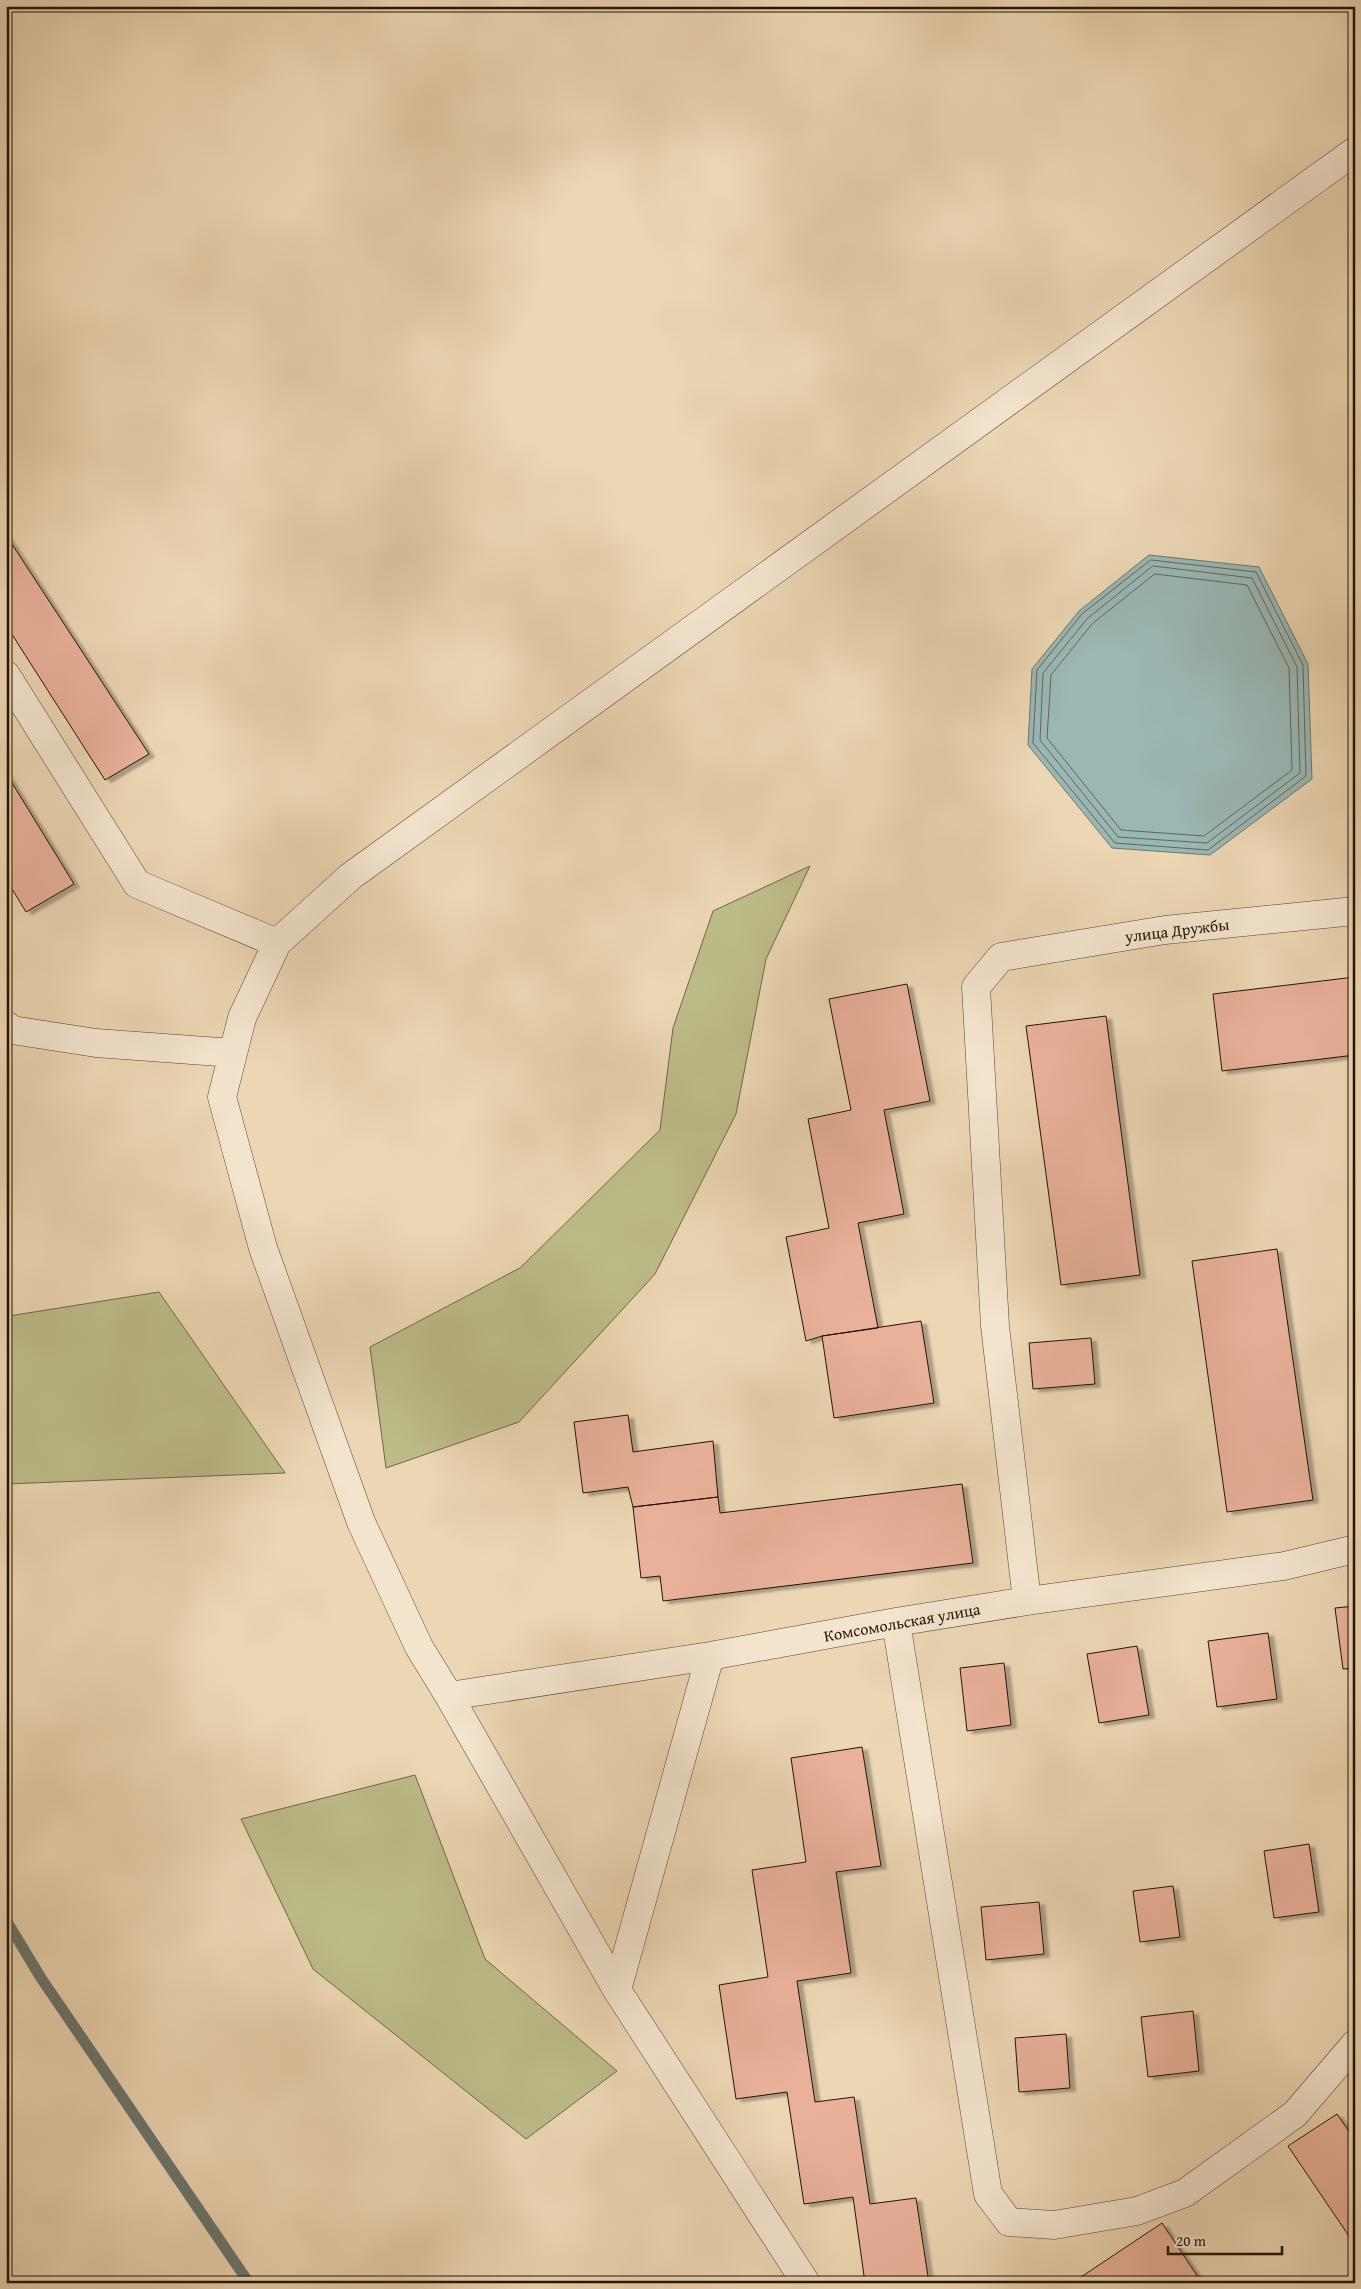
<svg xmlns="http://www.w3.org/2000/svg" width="1361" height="2289" font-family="'Gentium Book Plus',serif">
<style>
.green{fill:#bcbc89;stroke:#706846}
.water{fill:#9ab7b4;stroke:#6a766d}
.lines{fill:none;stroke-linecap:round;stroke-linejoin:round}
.shore{stroke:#5e665c;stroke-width:1}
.stream{stroke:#6a766d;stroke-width:11}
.building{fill:#e9b19a;stroke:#231403;filter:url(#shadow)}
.minor-casing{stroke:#55442f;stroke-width:29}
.minor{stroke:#f3e4ce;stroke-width:28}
.labels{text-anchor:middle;stroke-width:4.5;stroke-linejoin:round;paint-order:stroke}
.street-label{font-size:16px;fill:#231403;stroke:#f3e4ce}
</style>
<defs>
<filter id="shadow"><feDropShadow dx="5.5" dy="3" stdDeviation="1" flood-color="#0004"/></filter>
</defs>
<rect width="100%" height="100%" fill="#ecd6b3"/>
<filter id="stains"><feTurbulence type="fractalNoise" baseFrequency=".004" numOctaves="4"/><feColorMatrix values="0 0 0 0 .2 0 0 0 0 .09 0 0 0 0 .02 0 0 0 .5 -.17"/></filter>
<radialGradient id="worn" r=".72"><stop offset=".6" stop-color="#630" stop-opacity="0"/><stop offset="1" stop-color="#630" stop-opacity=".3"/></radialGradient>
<path class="green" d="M810 866 766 959 736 1114 655 1274 519 1422 386 1468 370 1347 520 1268 660 1130 673 1028 713 911Z
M159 1292 285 1473 6 1484V1314L9 1316Z
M415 1775 485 1959 617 2071 526 2139 313 1969 241 1819Z"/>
<path class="water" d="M1149 555 1259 567 1308 664 1312 779 1210 855 1112 848 1028 745 1032 669 1079 611Z"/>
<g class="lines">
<path class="shore" d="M1151 560 1256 572 1303 665 1306 776 1208 850 1115 843 1033 743 1037 670 1082 614Z
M1153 566 1252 578 1297 667 1300 773 1207 843 1118 837 1040 740 1043 673 1087 619Z
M1155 574 1247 585 1289 668 1292 770 1204 836 1121 830 1047 738 1051 675 1092 624Z"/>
<path class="stream" d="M6 1920 41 1978 249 2283"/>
</g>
<path class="building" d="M6 535 149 754 105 780 6 625Z
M6 773 74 884 26 912 6 879Z
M1355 977V1055L1222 1071 1213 994Z
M907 984 930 1101 884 1110 904 1214 858 1223 878 1328 822 1336 806 1341 786 1237 829 1228 808 1119 851 1110 829 999Z
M1106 1016 1140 1275 1061 1285 1026 1026Z
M1277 1249 1313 1500 1227 1512 1192 1261Z
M921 1321 934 1403 834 1418 822 1336Z
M1091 1338 1095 1384 1033 1389 1029 1343Z
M628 1415 633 1452 713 1441 718 1497 633 1507 628 1487 583 1493 574 1422Z
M962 1484 973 1563 663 1601 660 1576 641 1578 633 1507 718 1497 720 1513Z
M1355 1606V1668L1343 1669 1335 1608Z
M1268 1633 1277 1699 1217 1707 1208 1641Z
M1137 1646 1149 1715 1099 1723 1087 1654Z
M1004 1663 1011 1725 967 1731 960 1668Z
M862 1747 881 1866 836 1872 851 1973 797 1981 815 2102 854 2097 870 2204 916 2198 929 2283H865L853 2197 804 2204 787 2092 736 2099 719 1985 768 1977 752 1870 806 1862 791 1758Z
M1309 1844 1319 1912 1274 1918 1264 1851Z
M1173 1886 1180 1937 1140 1942 1133 1891Z
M1039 1902 1044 1954 986 1960 981 1907Z
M1193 2011 1199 2071 1148 2077 1141 2017Z
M1066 2034 1070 2088 1019 2092 1015 2038Z
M1337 2114 1355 2140V2245L1288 2146Z
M1162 2223 1202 2283H1072Z"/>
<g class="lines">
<defs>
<path id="minor" d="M6 675 137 884 277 943
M6 1025 12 1030 96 1043 233 1053
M1027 1601 995 1326 976 987 1001 957 1165 930 1355 911
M896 1622 988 2194 1009 2222 1054 2225 1137 2211 1185 2193 1295 2114 1355 2044
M449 1696 710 1656 896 1622 1027 1601 1284 1566 1355 1549
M617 1990 710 1656
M806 2283 617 1990 449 1696 419 1647 361 1522 263 1248 222 1097 242 1018 277 943 351 876 1355 151"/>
</defs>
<use href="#minor" class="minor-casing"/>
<use href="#minor" class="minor"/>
</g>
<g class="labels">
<g class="street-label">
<text transform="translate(1177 930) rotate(-7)" y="6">улица Дружбы</text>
<text transform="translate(902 1622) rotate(-10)" y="6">Комсомольская улица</text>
</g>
</g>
<rect width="1361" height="2289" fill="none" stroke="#ecd6b3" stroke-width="25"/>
<rect x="8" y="8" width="1346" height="2274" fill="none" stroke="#231403" stroke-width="2.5"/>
<rect x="12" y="12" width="1336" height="2264" fill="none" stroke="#231403"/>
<path d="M1168 2246v8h114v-8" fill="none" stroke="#231403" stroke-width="2.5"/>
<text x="1176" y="2246" font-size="15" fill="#231403" stroke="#f3e4ce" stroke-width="4" paint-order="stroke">20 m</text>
<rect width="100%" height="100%" filter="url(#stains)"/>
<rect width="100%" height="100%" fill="url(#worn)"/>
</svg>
